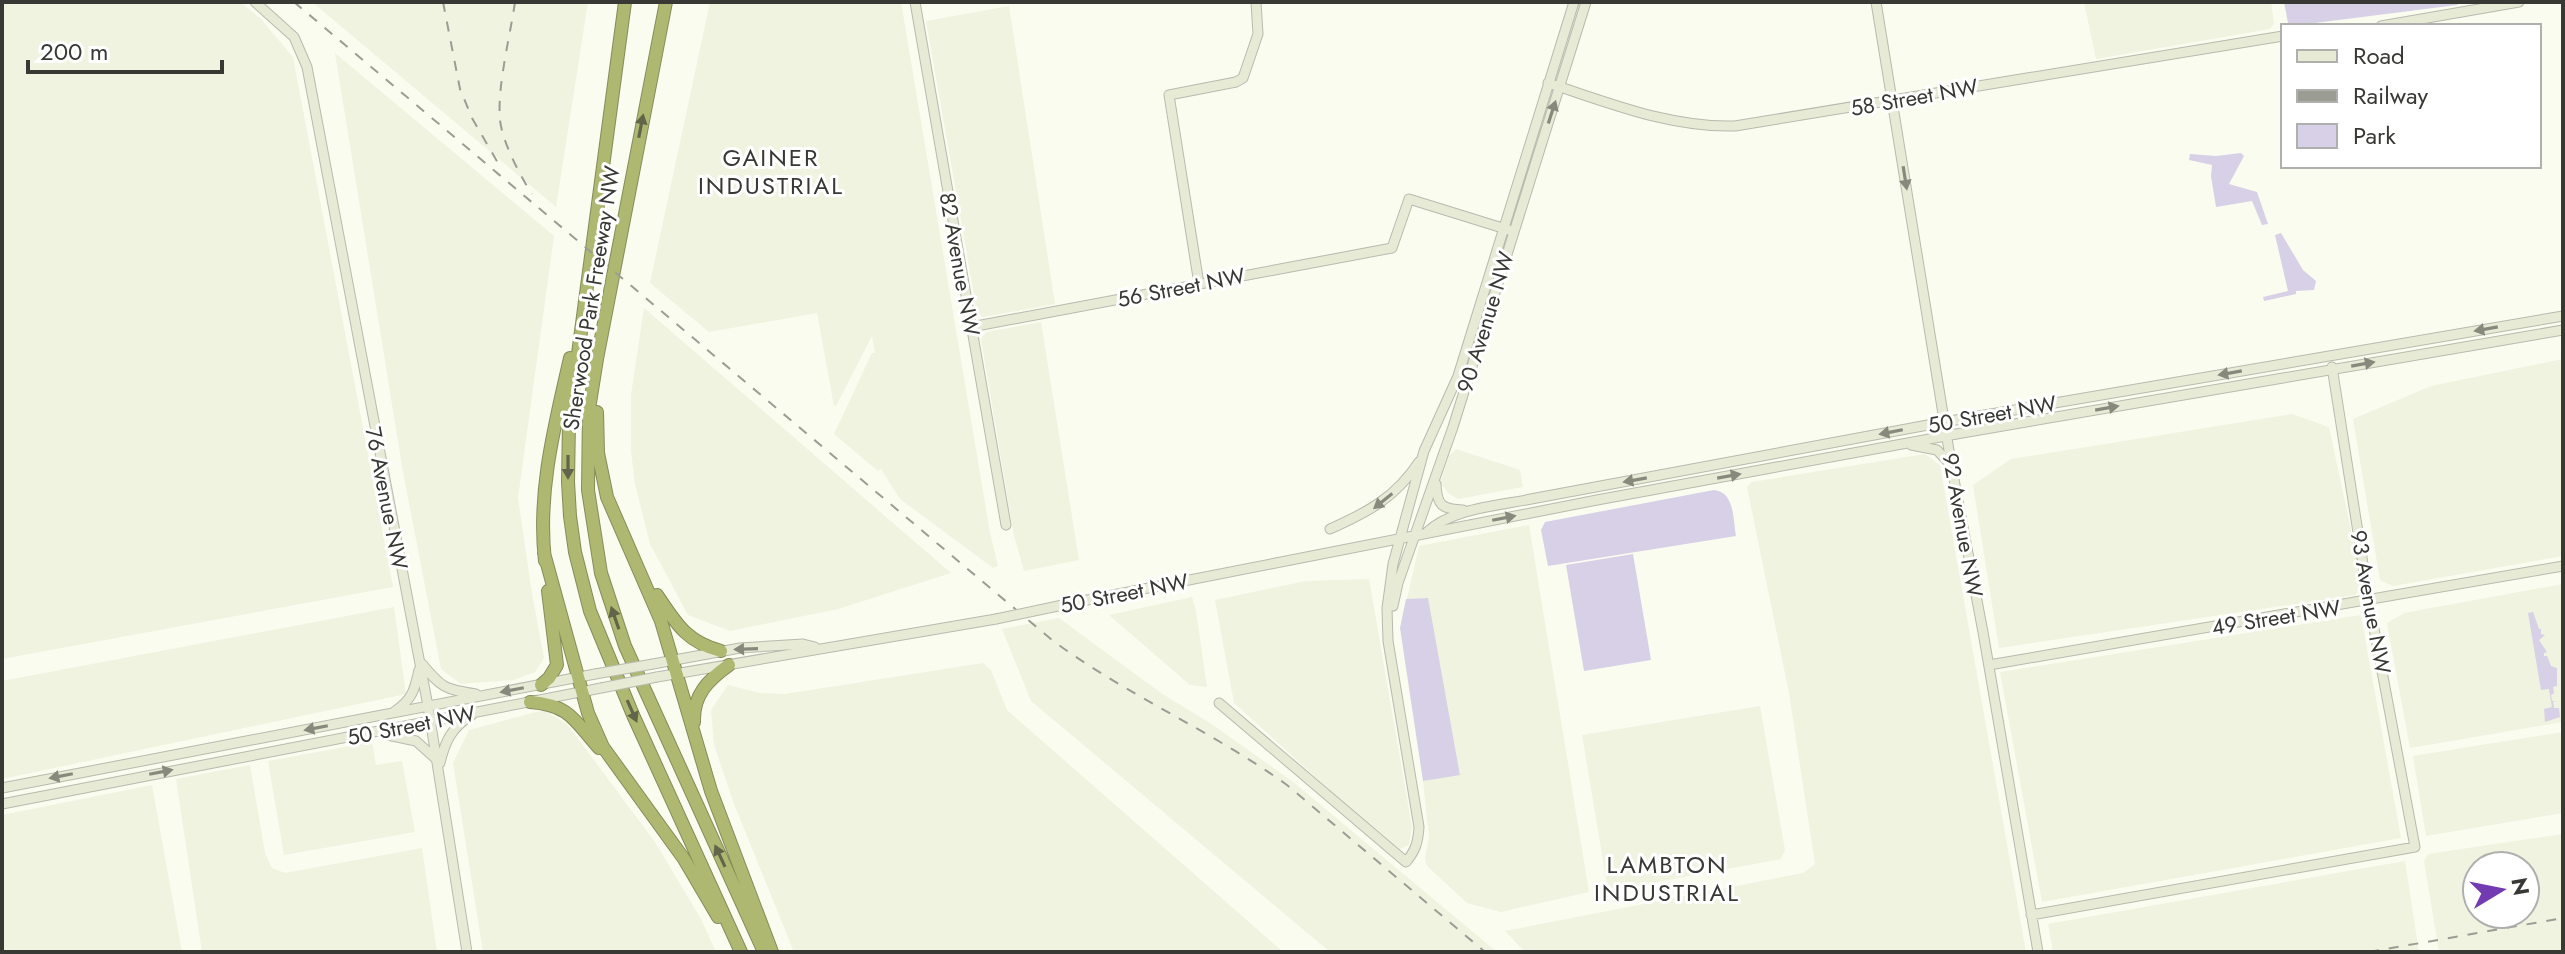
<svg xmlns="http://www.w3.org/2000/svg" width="2565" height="954" font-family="Jost,sans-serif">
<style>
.built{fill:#eff3df;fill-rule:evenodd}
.green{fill:#d7d0e6}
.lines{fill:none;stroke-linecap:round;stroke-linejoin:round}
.secondary-casing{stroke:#b8baaf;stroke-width:11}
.highway-casing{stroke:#858c5b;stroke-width:14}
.secondary{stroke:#e7ead4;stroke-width:9}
.highway{stroke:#afb870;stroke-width:12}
.rail{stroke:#9b9d95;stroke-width:2;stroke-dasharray:10 10;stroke-linecap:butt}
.secondary-bridge-casing{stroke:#b8baaf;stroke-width:11;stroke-linecap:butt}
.secondary-bridge{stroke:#e7ead4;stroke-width:9}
.oneway{fill:#87897d}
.oneway2{fill:#62654a}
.labels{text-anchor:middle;stroke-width:6;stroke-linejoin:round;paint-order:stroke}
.street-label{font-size:22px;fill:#383935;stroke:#fff}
.neighbourhood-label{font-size:24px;letter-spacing:2px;fill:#383935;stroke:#fff}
</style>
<rect width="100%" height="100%" fill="#fafcf0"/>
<path class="built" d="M2 2H240L260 18 293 57 393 587 2 659Z
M312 2H588L556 207Z
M710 2H901L990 533 998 566 993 568 900 499 881 469 878 471 834 434 872 353H875L872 336 836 406H834L817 313 709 332 650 283Z
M2084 2H2271L2274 24 2270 29 2096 59Z
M1009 6 1055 304 983 317 977 312 926 21Z
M335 53 554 236 518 498 532 594 544 658 535 672 514 680 461 684 441 669 403 472Z
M644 308 951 573 838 609 730 631 688 615 650 544 635 484 631 451V395Z
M1041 322 1079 560 1024 571 1014 536 981 339 986 332Z
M2563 359V556L2393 586 2380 580 2353 419 2431 386Z
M2292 414 2329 427 2363 586 2356 595 1999 648 1973 485 2011 459Z
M1456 449 1520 470 1523 487 1458 499 1448 493 1440 482 1449 456Z
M1925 454 1940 465 2026 952H1525L1505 931 1803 873 1815 864 1789 693 1747 487 1752 482Z
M1529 525 1589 892 1501 912 1467 903 1427 866 1425 858 1429 837 1423 781 1460 774 1427 598 1407 599 1419 546Z
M1369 579 1412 827 1409 845 1400 849 1343 802 1234 703 1215 600 1306 581Z
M2563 584V722L2410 748 2387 623 2404 613Z
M1192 597 1196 611 1207 687 1190 685 1109 615Z
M394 607 406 694 2 779V681Z
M2361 615 2401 838 2042 902 2000 672Z
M1059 618 1161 693 1210 723 1292 781 1497 952H1330L1031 701 1002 629Z
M983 663 991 670 1007 710 1283 952H794L734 804 714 745 711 710 728 685 760 693 785 694Z
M1760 706 1785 850 1781 859 1608 891 1582 735Z
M544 710 567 724 655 842 701 919 716 952H483L453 763 469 730Z
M2563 732V813L2426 836 2413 756Z
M372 742 376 765 402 761 415 832 284 855 268 761Z
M250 765 265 853 272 868 285 873 422 848 437 952H202L176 779Z
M152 785 182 952H3L2 815Z
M2563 834V952H2439L2424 861 2428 854ZM2477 866H2525V914H2477Z
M2405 861 2419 952H2053L2048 924Z"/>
<path class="green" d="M2284 2H2459L2457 5 2291 26 2288 23Z
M2241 153 2244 156 2229 184 2257 192 2268 224 2262 225 2252 201 2216 207 2211 176 2212 165 2189 160 2190 154 2216 156Z
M2281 233 2303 270 2316 281 2314 290 2296 291V294L2264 301 2263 297 2288 291 2275 235Z
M1714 490C1735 492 1733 520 1736 536L1548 566 1541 530 1545 522Z
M1633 554 1651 660 1584 671 1566 565Z
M1428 598 1460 775 1423 781 1400 628 1406 599Z
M2533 612 2539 629H2541V634L2545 635 2539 640 2547 652 2544 653V656H2547L2551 666 2557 668V686L2553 687 2554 693 2551 695 2552 701H2556L2553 702 2554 708H2559L2560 717 2545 722 2544 709 2552 707 2549 689 2541 690 2528 613Z"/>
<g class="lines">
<defs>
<path id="secondary" d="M255 2 294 37 307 67 428 706 467 952
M915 2 1006 525
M1876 2 1952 469 1983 632 2038 952
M2381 26 2519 2
M1548 83C1610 103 1670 128 1735 126L2283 36
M1199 284 1169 95 1236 82 1243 78 1258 34 1256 2
M971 327 1392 248 1409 199 1509 230
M1911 445 1937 450 1949 463
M1436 484C1437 506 1442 509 1463 510
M1330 529C1368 512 1395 498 1419 462
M1427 532C1453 508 1497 506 1531 499L1944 422 2563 316
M1072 603 1597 500 1962 433 2563 330
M1393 606 1398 583 1453 427 1586 2
M422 664C442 688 444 689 476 694
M653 664 740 648 803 644 815 647
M1989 665 2563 566
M657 677 996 619
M1219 703 1406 862C1416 850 1418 842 1419 827L1388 641 1387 608 1393 564 1424 451 1458 376 1574 2
M395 711C412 700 415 689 419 670
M383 734 416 741 436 759
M440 763C445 741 452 727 472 715
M2 788 595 674
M2 804 601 688
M2031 915 2415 847 2369 602 2332 367"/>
<path id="highway" d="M625 2 569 421 568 482 570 516 575 552 590 611 633 715 741 952
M666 2 597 359 589 409 588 490 601 573 625 646 764 952
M597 412 598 453 607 497 661 621 711 791 772 952
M544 553 588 713 603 747 684 859 718 917
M545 561C537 492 555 424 570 358
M657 595C676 623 686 642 721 651
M541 685 549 678 557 665 548 591
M530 702C570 705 574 720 599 748
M694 722C693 695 708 680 729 665"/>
</defs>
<use href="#secondary" class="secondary-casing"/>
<use href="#highway" class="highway-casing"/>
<use href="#secondary" class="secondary"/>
<use href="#highway" class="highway"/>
<path class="rail" d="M294 2 1052 640C1126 695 1212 731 1287 785L1485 952
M443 2 460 89 472 118 502 170
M515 2C510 37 497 86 500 120 502 141 520 176 532 194
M2369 952 2563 918"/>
<defs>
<path id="secondary-bridge" d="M996 619 1072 603
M595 674 653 664
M601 688 657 677"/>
</defs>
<use href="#secondary-bridge" class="secondary-bridge-casing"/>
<use href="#secondary-bridge" class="secondary-bridge"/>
</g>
<defs><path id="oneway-solid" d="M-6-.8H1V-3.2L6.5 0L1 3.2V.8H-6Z" transform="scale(2)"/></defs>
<g class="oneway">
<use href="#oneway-solid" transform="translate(1552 112) rotate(-72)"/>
<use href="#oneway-solid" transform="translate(1905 178) rotate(81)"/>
<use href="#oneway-solid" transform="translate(2486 329) rotate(170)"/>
<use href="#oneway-solid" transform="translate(2363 364) rotate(-10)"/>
<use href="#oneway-solid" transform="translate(2230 373) rotate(170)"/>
<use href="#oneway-solid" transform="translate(2107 408) rotate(-10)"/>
<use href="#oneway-solid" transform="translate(1891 432) rotate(169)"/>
<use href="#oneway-solid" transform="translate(1729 476) rotate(-10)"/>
<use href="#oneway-solid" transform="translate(1635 480) rotate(170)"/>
<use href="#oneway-solid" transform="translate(1383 501) rotate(141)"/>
<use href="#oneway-solid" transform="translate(1504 518) rotate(-11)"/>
<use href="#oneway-solid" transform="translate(746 649) rotate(178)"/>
<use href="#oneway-solid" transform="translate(512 690) rotate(169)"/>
<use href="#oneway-solid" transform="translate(316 728) rotate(169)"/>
<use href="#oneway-solid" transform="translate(161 772) rotate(-11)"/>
<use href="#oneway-solid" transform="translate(61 776) rotate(169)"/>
</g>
<g class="oneway2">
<use href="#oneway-solid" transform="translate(641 126) rotate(-79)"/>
<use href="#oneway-solid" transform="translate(568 467) rotate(90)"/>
<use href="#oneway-solid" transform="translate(615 618) rotate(-109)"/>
<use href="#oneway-solid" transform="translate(632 711) rotate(66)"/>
<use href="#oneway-solid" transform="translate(720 856) rotate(-115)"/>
</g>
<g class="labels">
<g class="street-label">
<text transform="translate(1914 97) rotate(-10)" y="8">58 Street NW</text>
<text transform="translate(960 264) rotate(80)" y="8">82 Avenue NW</text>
<text transform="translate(1181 287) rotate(-11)" y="8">56 Street NW</text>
<text transform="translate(591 298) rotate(-81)" y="8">Sherwood Park Freeway NW</text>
<text transform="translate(1485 322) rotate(-73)" y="8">90 Avenue NW</text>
<text transform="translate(1992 414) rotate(-10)" y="8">50 Street NW</text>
<text transform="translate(387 498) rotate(79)" y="8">76 Avenue NW</text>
<text transform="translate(1963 525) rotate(80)" y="8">92 Avenue NW</text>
<text transform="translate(1124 593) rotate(-11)" y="8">50 Street NW</text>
<text transform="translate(2371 602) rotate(80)" y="8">93 Avenue NW</text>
<text transform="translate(2276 617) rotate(-9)" y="8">49 Street NW</text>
<text transform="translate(411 725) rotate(-11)" y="8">50 Street NW</text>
</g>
<g class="neighbourhood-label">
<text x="771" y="166">GAINER<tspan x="771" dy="28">INDUSTRIAL</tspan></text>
<text x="1667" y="873">LAMBTON<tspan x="1667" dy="28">INDUSTRIAL</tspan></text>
</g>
</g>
<rect width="2565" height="954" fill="none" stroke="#383935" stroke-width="8"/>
<rect x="2281" y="24" width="260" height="144" fill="#ffffff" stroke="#afb0ae" stroke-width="2"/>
<rect x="2297" y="50" width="40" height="12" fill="#e7ead4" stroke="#afb0ae" stroke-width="2"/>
<text x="2353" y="64" font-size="24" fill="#383935">Road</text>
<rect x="2297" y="90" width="40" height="12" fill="#9b9d95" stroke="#afb0ae" stroke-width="2"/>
<text x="2353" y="104" font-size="24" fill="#383935">Railway</text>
<rect x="2297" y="124" width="40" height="24" fill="#d7d0e6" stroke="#afb0ae" stroke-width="2"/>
<text x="2353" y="144" font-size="24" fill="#383935">Park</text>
<g transform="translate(2501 890) rotate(80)"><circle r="38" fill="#ffffff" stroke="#afb0ae" stroke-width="2"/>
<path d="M0-6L14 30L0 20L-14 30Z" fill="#733bb1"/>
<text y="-12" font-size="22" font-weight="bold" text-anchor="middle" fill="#383935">N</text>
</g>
<path d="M28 60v12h194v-12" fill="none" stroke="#383935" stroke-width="4"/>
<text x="40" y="60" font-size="24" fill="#383935" stroke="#ffffff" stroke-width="6" paint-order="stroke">200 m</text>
</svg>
